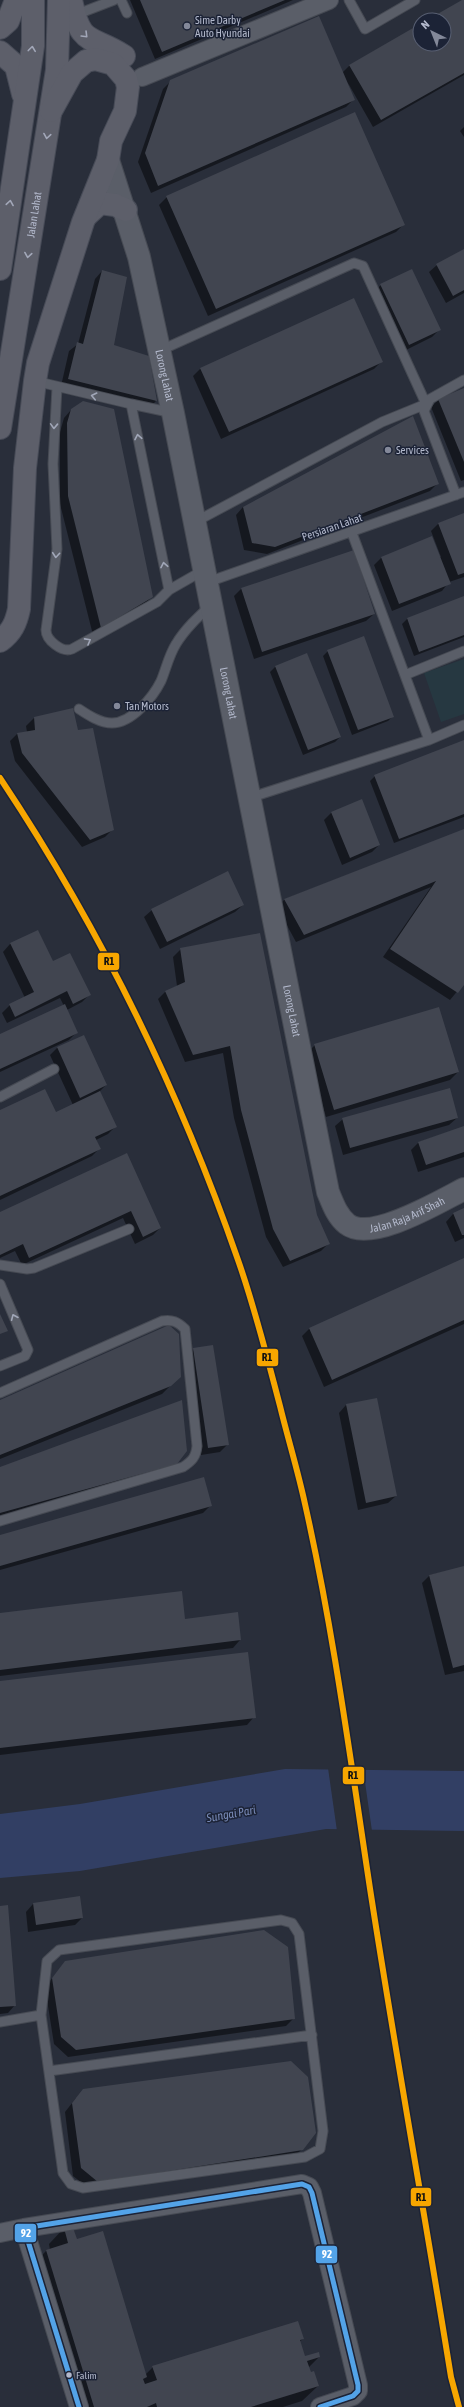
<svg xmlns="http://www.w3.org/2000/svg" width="464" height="2407" font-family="'Asap Condensed',sans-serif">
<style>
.green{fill:#263841}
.water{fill:#323f64}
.pier{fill:#292e3a}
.shadow{fill:#0007}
.building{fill:#414550}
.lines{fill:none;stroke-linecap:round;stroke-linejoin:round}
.service-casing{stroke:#464a53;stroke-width:11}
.minor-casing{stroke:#464a53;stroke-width:20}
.tertiary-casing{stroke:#464a53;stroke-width:24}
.primary-casing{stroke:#474b57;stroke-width:24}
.service{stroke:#5a5e68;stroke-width:9}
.minor{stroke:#5a5e68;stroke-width:18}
.tertiary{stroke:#5a5e68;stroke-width:22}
.primary{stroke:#5d5f6a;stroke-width:22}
.bus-1-casing{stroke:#1c2336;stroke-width:8}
.bus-1{stroke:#53a3e8;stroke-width:5}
.rail-1-casing{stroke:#1c2336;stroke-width:9}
.rail-1{stroke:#f7a600;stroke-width:6}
.oneway{stroke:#a2a7b8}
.oneway2{stroke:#a1a7b8}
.poi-dot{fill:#838899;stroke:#1c2336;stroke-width:1.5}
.bus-dot{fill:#b3b9cc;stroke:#1c2336;stroke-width:1.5}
.labels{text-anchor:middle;stroke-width:3;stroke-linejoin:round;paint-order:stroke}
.bus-label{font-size:10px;fill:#b3b9cc;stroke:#1c2336;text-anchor:start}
.poi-label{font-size:11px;fill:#b3b9cc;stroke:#1c2336;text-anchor:start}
.street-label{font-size:11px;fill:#b3b9cc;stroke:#1c2336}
.water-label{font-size:12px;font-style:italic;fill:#7889b6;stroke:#1c2336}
.line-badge{stroke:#1c2336;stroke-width:1.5}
.badge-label{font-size:11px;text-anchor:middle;font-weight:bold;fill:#fff}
.pale-badge-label{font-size:11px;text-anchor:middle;font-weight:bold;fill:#111}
</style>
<rect width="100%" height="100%" fill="#292e3a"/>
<path class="green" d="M464 659V714L441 722 424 673Z"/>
<path class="water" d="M285 1769 464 1771V1831L326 1829 80 1871 0 1878V1814L80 1804Z"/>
<path class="pier" d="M328 1768H363L372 1831H337Z"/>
<path class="shadow" d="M130 0H293L155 59Z
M464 0V75L373 127 348 83 353 100 346 107 151 193 138 162 163 89 171 81 342 73 350 65 420 25V44H444V20H429Z
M464 127V137L460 131Z
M167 197 403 225 396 232 208 316 159 205Z
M464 250V293L446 303 429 272 437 265Z
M102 271 113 346 156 401 149 408 61 386 69 351 78 344 95 279Z
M381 285 439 330 432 337 402 352 373 292Z
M354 299 382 361 374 369 221 439 193 376 200 369Z
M464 389V480L461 481 431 407 438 400Z
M71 410 152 596 145 604 93 635 60 504V432L64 418Z
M438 483 430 491 267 554 244 550 236 515 243 507Z
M464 514V577L449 582 442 591 392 611 374 565 381 558 431 538 439 557H441L431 531 439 523Z
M242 588 374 614 366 621 254 659 234 596Z
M464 598V637L414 656 402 624 407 619Z
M328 651 393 716 388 721 352 735 323 656Z
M307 654 340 737 335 742 303 755 270 672 275 667Z
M72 709 77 731 113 829 105 837 82 847 15 761 10 741 17 734 27 732 26 726 34 718Z
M464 741V817L394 843 370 781 375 776Z
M332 812 379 845 372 852 342 865 324 820Z
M464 830V983L450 1000 383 957 431 887 296 942 277 907 285 899Z
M243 905 235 912 160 949 144 917 152 910Z
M38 931 53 963 89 995 82 1002 67 1010 77 1032 69 1040 0 1072V1035L64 1006 60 998 7 1023 2 1013 10 1005 25 998 3 952 10 944Z
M181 949 316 1215 329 1243 321 1251 283 1267 266 1237 234 1118 223 1053 185 1062 158 999 165 992 177 986 173 957Z
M83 1036 106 1085 99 1092 116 1126 108 1134 96 1140 100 1148 92 1156 0 1200V1111L55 1114 73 1105 50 1055 57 1048Z
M315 1045 458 1072 450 1080 326 1117 307 1053Z
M457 1118 449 1125 343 1155 335 1126 343 1119Z
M464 1127V1157L418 1172 411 1150 419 1142Z
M126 1154 160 1228 153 1235 135 1244 123 1218 22 1265 15 1251 0 1258V1213Z
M464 1209V1238L455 1242 446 1222 453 1214Z
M464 1259V1324L324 1387 302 1336 309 1329Z
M193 1349 228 1444 220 1452 201 1455 186 1357Z
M172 1384 162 1394 0 1459V1401Z
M346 1405 396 1496 388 1503 358 1510 339 1413Z
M176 1463 168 1471 0 1518V1468Z
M211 1505 203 1513 0 1570V1536Z
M464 1567V1671L445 1675 422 1583 430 1575Z
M0 1614 184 1620 240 1640 233 1648 0 1676Z
M0 1682 254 1717 247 1725 0 1755Z
M79 1897 82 1918 75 1925 28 1932 26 1912 33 1904Z
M0 1907 15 2005 8 2013 0 2014Z
M65 1962 294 2018 286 2026 68 2057 54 2044 45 1987Z
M76 2098 302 2149 294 2157 90 2189 73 2176 65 2112Z
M64 2228 76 2241 146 2374 153 2367 303 2339 299 2342 304 2358 319 2357 308 2368 318 2386 302 2401 283 2407H74L31 2266 46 2251 50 2250 49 2244Z"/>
<path class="building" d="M140 0H285L162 52Z
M462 0H464V73L381 120 349 65 420 24V44H444V20H427Z
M319 16 355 100 158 186 145 153 170 80Z
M355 112 405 225 216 309 166 196Z
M464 249V290L453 296 436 264Z
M412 269 441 330 409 345 380 284Z
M102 270 127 277 114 345 149 356 157 401 68 379 77 342 83 344Z
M354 298 383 362 229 432 200 368Z
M464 388V462L438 399Z
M83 401 114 409 153 597 101 628 68 496 67 423 71 409Z
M413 416 439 484 275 547 252 543 243 507Z
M464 513V573L458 575 438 523Z
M432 536 451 584 399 604 381 557Z
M354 550 375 614 262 652 241 588Z
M464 596V635L419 652 407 618Z
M364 636 394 717 358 730 327 650Z
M307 653 341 737 308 750 275 666Z
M73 708 78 730 93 728 114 830 90 840 22 753 17 733 35 730 34 717Z
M464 740V814L399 839 374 775Z
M362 799 380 845 350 858 331 812Z
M464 829V985L458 993 390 949 436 881 304 935 284 899Z
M228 871 244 905 167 942 151 909Z
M38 930 53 961 70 953 91 995 73 1004 67 991 15 1017 9 1004 34 992 10 943Z
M260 933 317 1215 330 1244 290 1261 273 1229 241 1110 230 1046 193 1055 165 991 185 982 180 948Z
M65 1004 78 1033 0 1069V1034Z
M439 1007 459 1072 334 1110 314 1044Z
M84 1035 107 1085 80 1098 57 1047Z
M450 1088 458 1118 350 1148 342 1118Z
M45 1089 56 1112 100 1091 117 1127 95 1137 101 1149 0 1196V1110Z
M464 1126V1152L426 1165 418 1142Z
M127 1153 161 1228 143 1237 131 1211 29 1258 23 1244 0 1255V1212Z
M464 1208V1235H462L453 1213Z
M464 1258V1320L332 1380 309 1328Z
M0 1314 8 1331 0 1334Z
M169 1325 179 1334 181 1377 171 1386 0 1455V1400Z
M213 1345 229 1445 208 1448 193 1348Z
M377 1398 397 1496 366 1503 346 1404Z
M182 1400 187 1451 177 1464 0 1513V1467Z
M204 1477 212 1506 0 1566V1535Z
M464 1566V1665L453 1668 429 1575Z
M182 1591 185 1619 238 1612 241 1640 0 1670V1613Z
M248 1652 256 1718 0 1748V1681Z
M80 1896 83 1918 36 1925 33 1903Z
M8 1905 16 2006 0 2007V1906Z
M264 1930 288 1947 295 2019 76 2050 61 2037 52 1978 65 1961Z
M291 2061 308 2077 316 2133 303 2150 98 2182 81 2168 72 2103 83 2089Z
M72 2225 77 2239 103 2231 147 2377 143 2379 145 2384 157 2380 152 2366 298 2321 304 2339 300 2340 305 2356 319 2352 320 2357 307 2361 311 2372 314 2371 319 2386 251 2407H157L156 2403 147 2407H94L46 2250 68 2243 64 2228Z"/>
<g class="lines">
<defs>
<path id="service" d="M121 0 127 13
M349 0 365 29 415 0
M75 15 114 0
M159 351 354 263 363 266 426 404 382 422 195 522
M35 381 131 404
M57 387 53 464 57 549 46 630C46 640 62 653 72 649L157 602 169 590
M173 413 131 404 169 590 204 570
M456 495 424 411 430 399 464 380
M352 533 429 740
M208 582 464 492
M405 675 464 651
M79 709C88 715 100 723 112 723 132 723 153 697 161 681 166 669 169 655 176 644 185 629 198 617 211 605
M249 798 429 740 464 725
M0 1097 54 1069
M0 1265 27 1269 34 1268 129 1229
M0 1284 28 1350 25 1356 0 1366
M0 1393 162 1321C172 1319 178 1322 185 1329L197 1446C196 1457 192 1461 183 1467L0 1521
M281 1920 292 1923 299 1934 323 2131 320 2149 305 2157 83 2188 71 2184 63 2173 41 2015 47 1961 59 1950Z
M0 2022 41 2015
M49 2071 312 2035"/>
<path id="minor" d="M142 77 329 0
M0 2233 24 2228
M79 2407 24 2228 302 2184 309 2187 312 2193 358 2385V2391L353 2396 320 2407"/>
<g id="tertiary">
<path id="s1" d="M108 160 139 257 173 413 328 1192C333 1204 337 1216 347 1224 371 1243 440 1201 464 1189"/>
</g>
<g id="primary">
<path d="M71 0C81 48 90 34 124 56"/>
<path d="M0 28 8 21 16 0"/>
<path d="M0 52 16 66 23 94"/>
<path d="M86 216 100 203 115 205 126 210"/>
<path d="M0 269 33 46V0"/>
<path id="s2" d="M0 428 57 70 59 0"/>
<path d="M0 641C12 632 16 623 19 609L25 468 35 381 38 363 83 222 108 160 111 141 125 111 128 87 126 79 113 64 95 59 86 61 72 73 51 111"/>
</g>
</defs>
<use href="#service" class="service-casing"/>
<use href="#minor" class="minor-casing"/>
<use href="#tertiary" class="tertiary-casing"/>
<use href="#primary" class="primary-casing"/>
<use href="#service" class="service"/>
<use href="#minor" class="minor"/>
<use href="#tertiary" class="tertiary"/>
<use href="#primary" class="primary"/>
<defs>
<path id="bus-1" d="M79 2407 24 2228 302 2184 309 2187 312 2193 358 2385V2391L353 2396 320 2407"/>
</defs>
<use href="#bus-1" class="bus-1-casing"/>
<use href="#bus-1" class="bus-1"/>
<defs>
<path id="rail-1" d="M0 778C100 928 179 1090 238 1260 255 1308 267 1357 280 1406 288 1439 298 1471 305 1504 334 1633 351 1764 371 1895 396 2056 425 2216 451 2377L459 2407"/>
</defs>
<use href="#rail-1" class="rail-1-casing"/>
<use href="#rail-1" class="rail-1"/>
</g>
<defs><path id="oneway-chevron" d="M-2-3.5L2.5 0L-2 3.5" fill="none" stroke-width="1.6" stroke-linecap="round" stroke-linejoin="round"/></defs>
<g class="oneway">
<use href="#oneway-chevron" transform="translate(85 35) rotate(45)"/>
<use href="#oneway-chevron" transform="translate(32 49) rotate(-83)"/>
<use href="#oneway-chevron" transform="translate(47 136) rotate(99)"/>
<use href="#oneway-chevron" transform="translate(10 203) rotate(-81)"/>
<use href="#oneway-chevron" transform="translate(28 255) rotate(99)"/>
</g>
<g class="oneway2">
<use href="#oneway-chevron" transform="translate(94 396) rotate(-167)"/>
<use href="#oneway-chevron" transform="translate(54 426) rotate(92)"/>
<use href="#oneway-chevron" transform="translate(138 437) rotate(-101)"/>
<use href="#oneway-chevron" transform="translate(56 555) rotate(95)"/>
<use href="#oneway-chevron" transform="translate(164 565) rotate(-101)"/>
<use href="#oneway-chevron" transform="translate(88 641) rotate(-29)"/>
<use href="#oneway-chevron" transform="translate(14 1317) rotate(-113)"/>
</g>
<g class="poi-dot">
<circle cx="187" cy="26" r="4"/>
<circle cx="388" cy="450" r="4"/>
<circle cx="117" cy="706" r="4"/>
</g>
<circle class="bus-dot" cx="69" cy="2375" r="3.5"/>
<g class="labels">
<g class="bus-label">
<text x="76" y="2379">Falim</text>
</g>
<g class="poi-label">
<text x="195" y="24">Sime Darby<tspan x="195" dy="13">Auto Hyundai</tspan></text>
<text x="396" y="454">Services</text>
<text x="125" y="710">Tan Motors</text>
</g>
<g class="street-label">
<text dy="4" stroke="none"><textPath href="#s2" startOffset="216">Jalan Lahat</textPath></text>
<text dy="4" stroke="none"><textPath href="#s1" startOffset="223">Lorong Lahat</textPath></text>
<text transform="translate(332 527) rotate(-19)" y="4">Persiaran Lahat</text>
<text dy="4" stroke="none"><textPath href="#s1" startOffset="547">Lorong Lahat</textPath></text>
<text dy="4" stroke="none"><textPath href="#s1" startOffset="871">Lorong Lahat</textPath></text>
<text dy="4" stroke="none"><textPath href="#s1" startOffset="1157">Jalan Raja Arif Shah</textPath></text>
</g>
<g class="water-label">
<text transform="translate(231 1814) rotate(-10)" y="4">Sungai Pari</text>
</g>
</g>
<g class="line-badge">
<rect x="97" y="952" width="23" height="19" rx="4" fill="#f7a600"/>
<rect x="256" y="1348" width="23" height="19" rx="4" fill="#f7a600"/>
<rect x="342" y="1766" width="23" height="19" rx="4" fill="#f7a600"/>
<rect x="410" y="2187" width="22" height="20" rx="4" fill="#f7a600"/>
<rect x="14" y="2223" width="23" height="20" rx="4" fill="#53a3e8"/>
<rect x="315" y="2245" width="23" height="19" rx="4" fill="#53a3e8"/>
</g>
<g class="badge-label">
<text x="26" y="2237">92</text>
<text x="327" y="2258">92</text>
</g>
<g class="pale-badge-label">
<text x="109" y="965">R1</text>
<text x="267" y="1361">R1</text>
<text x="353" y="1779">R1</text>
<text x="421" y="2201">R1</text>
</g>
<g transform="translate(432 32) rotate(317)"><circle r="19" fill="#1c2336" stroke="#585f72"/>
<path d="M0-3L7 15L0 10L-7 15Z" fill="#838899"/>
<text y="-6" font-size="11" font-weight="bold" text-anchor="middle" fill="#b3b9cc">N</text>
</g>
</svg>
